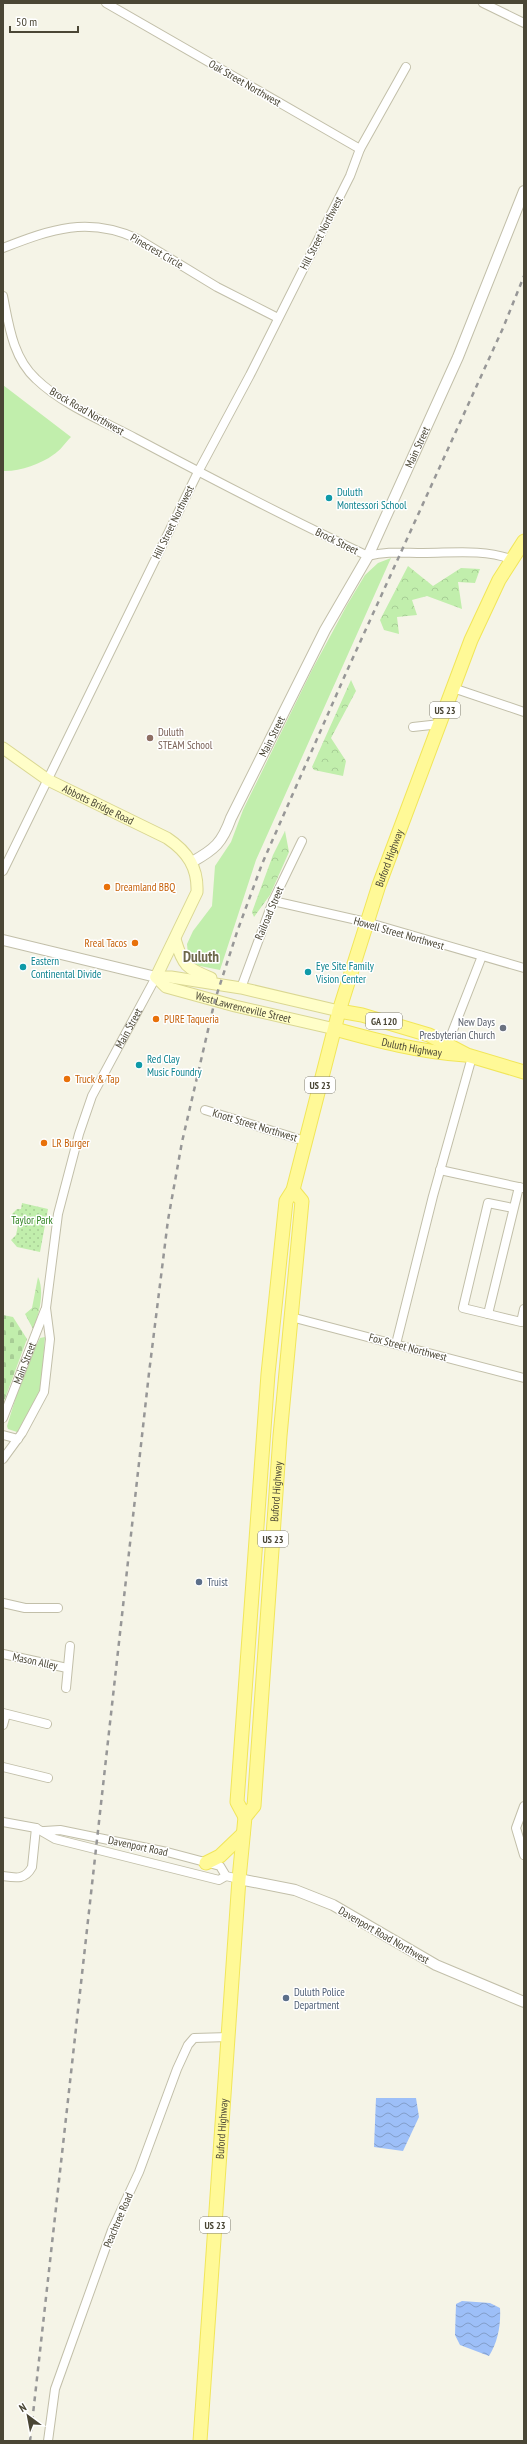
<svg xmlns="http://www.w3.org/2000/svg" width="527" height="2444" font-family="'PT Sans Narrow',sans-serif">
<style>
.green{fill:#c1eeac}
.forest{fill:url(#forest-crowns)}
.cemetery{fill:url(#cemetery-stones)}
.park{fill:url(#park-dots)}
.water{fill:url(#water-waves)}
.lines{fill:none;stroke-linecap:round;stroke-linejoin:round}
.minor-casing{stroke:#c2bfa9;stroke-width:10}
.tertiary-casing{stroke:#c2bfa9;stroke-width:12}
.secondary-casing{stroke:#dad792;stroke-width:13}
.primary-casing{stroke:#f1e65a;stroke-width:15}
.minor{stroke:#fff;stroke-width:8}
.tertiary{stroke:#fff;stroke-width:10}
.secondary{stroke:#fffec8;stroke-width:11}
.primary{stroke:#fff997;stroke-width:13}
.rail{stroke:#979797;stroke-width:2.5;stroke-dasharray:5 5;stroke-linecap:butt}
.culture-dot{fill:#0f9aa8;stroke:#fff;stroke-width:1.5}
.education-dot{fill:#8d6e63;stroke:#fff;stroke-width:1.5}
.food-dot{fill:#e8710a;stroke:#fff;stroke-width:1.5}
.worship-dot{fill:#6b7280;stroke:#fff;stroke-width:1.5}
.service-dot{fill:#5c6f8a;stroke:#fff;stroke-width:1.5}
.labels{text-anchor:middle;stroke-width:3;stroke-linejoin:round;paint-order:stroke}
.shield{fill:#fff;stroke:#807e72;stroke-width:1}
.shield-label{font-size:10px;font-weight:bold;fill:#4a4635}
.street-label{font-size:11px;fill:#4a4635;stroke:#fff}
.culture-label{font-size:11px;fill:#0d838f;stroke:#fff;text-anchor:start}
.education-label{font-size:11px;fill:#785e54;stroke:#fff;text-anchor:start}
.food-label{font-size:11px;fill:#c56008;stroke:#fff;text-anchor:start}
.worship-label{font-size:11px;fill:#5b616d;stroke:#fff;text-anchor:end}
.park-label{font-size:11px;fill:#308321;stroke:#fff}
.service-label{font-size:11px;fill:#4e5e75;stroke:#fff;text-anchor:start}
.district-label{font-size:15px;font-weight:bold;fill:#6e684b;stroke:#fff}
</style>
<defs>
<pattern id="forest-crowns" width="20" height="18" patternUnits="userSpaceOnUse"><rect width="20" height="18" fill="#c1eeac"/><path d="M2 6a3 3 0 1 1 6 0M12 15a3 3 0 1 1 6 0" fill="none" stroke="#a7cd95"/></pattern>
<pattern id="cemetery-stones" width="16" height="16" patternUnits="userSpaceOnUse"><rect width="16" height="16" fill="#c1eeac"/><path d="M2 7V4a2 2 0 0 1 4 0v3zM10 15v-3a2 2 0 0 1 4 0v3z" fill="#a7cd95"/></pattern>
<pattern id="park-dots" width="8" height="8" patternUnits="userSpaceOnUse"><rect width="8" height="8" fill="#c1eeac"/><path d="M2 2h.1M6 6h.1" fill="none" stroke="#a7cd95" stroke-width="1.8" stroke-linecap="round"/></pattern>
<pattern id="water-waves" width="16" height="10" patternUnits="userSpaceOnUse"><rect width="16" height="10" fill="#9dbff8"/><path d="M0 5q4-4 8 0t8 0" fill="none" stroke="#829dca"/></pattern>
</defs>
<rect width="100%" height="100%" fill="#f5f4e7"/>
<path class="green" d="M3 385 71 437C65 443 60 451 53 455 41 464 18 472 3 471Z
M391 558 256 860 220 970 195 965 188 955 187 944 193 931 212 906 215 866 231 842 243 810 312 670 347 605 365 575 378 563Z
M45 1337 41 1389 20 1430 17 1432 8 1429 7 1426 23 1374 40 1338Z"/>
<path class="forest" d="M408 566 433 586 461 568 480 569 475 583 458 582 462 609 427 596 412 600 417 615 397 617 399 634 384 630 380 620Z
M351 680 356 691 331 738 346 761 343 776 314 770 312 767Z
M285 831 289 852 270 895 254 917 252 912 273 855Z
M38 1277C45 1291 39 1316 33 1329L25 1314 32 1308Z"/>
<path class="cemetery" d="M3 1315 13 1317 27 1339 3 1404Z"/>
<path class="park" d="M22 1203 48 1209 40 1252 17 1247 11 1240 16 1235 18 1225 14 1223 12 1214 17 1209H21Z"/>
<path class="water" d="M376 2098H416L419 2117 403 2151 374 2147Z
M462 2301 490 2303 500 2308C501 2324 498 2342 489 2356L460 2345 455 2335 456 2304Z"/>
<g class="lines">
<defs>
<g id="minor">
<path d="M106 3 360 149"/>
<path d="M483 3 524 23"/>
<path d="M3 248C52 229 88 216 138 239L217 287 278 318"/>
<path d="M3 296C9 326 13 358 36 379 63 405 103 421 135 438 212 479 289 519 368 556 387 551 403 553 423 553 453 553 482 549 511 559"/>
<path d="M453 688 524 712"/>
<path d="M413 727 440 724"/>
<path d="M3 871 198 472 250 375 350 176 360 149 406 67"/>
<path d="M273 901 366 922 524 968"/>
<path d="M241 988 273 901 302 841"/>
<path d="M448 1043 482 956"/>
<path d="M205 1110 305 1141"/>
<path d="M440 1170 523 1188"/>
<path d="M513 1208 488 1203 463 1308 488 1314 519 1187"/>
<path d="M488 1314 521 1322 524 1309"/>
<path d="M291 1317 524 1378"/>
<path d="M396 1344 433 1196 472 1057"/>
<path id="s1" d="M3 1418 45 1310"/>
<path d="M3 1435 18 1439"/>
<path id="s2" d="M3 1459 22 1433 44 1392 50 1339 46 1308 58 1214 79 1134 92 1096 156 977"/>
<path d="M3 1603 25 1608H58"/>
<path d="M3 1654 67 1668"/>
<path d="M66 1688 70 1646"/>
<path d="M3 1713 47 1724"/>
<path d="M3 1725 6 1714"/>
<path d="M3 1767 48 1778"/>
<path d="M524 1806 516 1828 524 1855"/>
<path d="M3 1822 36 1828 55 1839 219 1880 226 1876"/>
<path d="M44 1831 60 1830 167 1852 220 1866 226 1876 239 1879"/>
<path d="M3 1876C16 1878 25 1880 32 1867L36 1828"/>
<path d="M48 2441 55 2389 112 2230 139 2172 177 2069 188 2045 194 2038 229 2037"/>
</g>
<g id="tertiary">
<path id="s3" d="M192 862C215 849 222 843 231 818L325 630 368 556 458 357 524 191"/>
<path d="M3 940 156 977"/>
<path d="M239 1879 295 1890 333 1905 436 1965 524 2002"/>
</g>
<g id="secondary">
<path id="s4" d="M3 748 48 780 167 838C188 852 198 868 197 892L156 977"/>
<path d="M175 939C183 966 186 968 211 978"/>
<path id="s5" d="M156 977 166 987 235 1006 335 1029"/>
<path d="M156 977H171L241 988 339 1011"/>
</g>
<g id="primary">
<path d="M339 1011 362 1015 429 1035 467 1055 524 1072"/>
<path id="s6" d="M335 1029C378 1041 420 1052 465 1055"/>
<path id="s7" d="M245 1817 237 1802 268 1374 286 1201 293 1190 339 1011 379 885 471 640 499 580 524 541"/>
<path d="M206 1863 220 1856 243 1834"/>
<path id="s8" d="M200 2441 239 1879 245 1817 254 1806 280 1436 302 1201 293 1190"/>
</g>
</defs>
<use href="#minor" class="minor-casing"/>
<use href="#tertiary" class="tertiary-casing"/>
<use href="#secondary" class="secondary-casing"/>
<use href="#primary" class="primary-casing"/>
<use href="#minor" class="minor"/>
<use href="#tertiary" class="tertiary"/>
<use href="#secondary" class="secondary"/>
<use href="#primary" class="primary"/>
<path class="rail" d="M30 2441 149 1373 168 1220 182 1142 215 1000 237 932 262 864 346 673 503 328 524 276"/>
</g>
<g class="culture-dot">
<circle cx="329" cy="498" r="4"/>
<circle cx="23" cy="967" r="4"/>
<circle cx="308" cy="972" r="4"/>
<circle cx="139" cy="1065" r="4"/>
</g>
<circle class="education-dot" cx="150" cy="738" r="4"/>
<g class="food-dot">
<circle cx="107" cy="887" r="4"/>
<circle cx="135" cy="943" r="4"/>
<circle cx="156" cy="1019" r="4"/>
<circle cx="67" cy="1079" r="4"/>
<circle cx="44" cy="1143" r="4"/>
</g>
<circle class="worship-dot" cx="503" cy="1028" r="4"/>
<g class="service-dot">
<circle cx="199" cy="1582" r="4"/>
<circle cx="286" cy="1998" r="4"/>
</g>
<g class="labels">
<g class="shield">
<rect x="430" y="702" width="30" height="16" rx="3"/>
<rect x="366" y="1013" width="36" height="16" rx="3"/>
<rect x="305" y="1077" width="30" height="16" rx="3"/>
<rect x="258" y="1531" width="30" height="16" rx="3"/>
<rect x="200" y="2217" width="30" height="16" rx="3"/>
</g>
<g class="shield-label">
<text x="445" y="714">US 23</text>
<text x="384" y="1025">GA 120</text>
<text x="320" y="1089">US 23</text>
<text x="273" y="1543">US 23</text>
<text x="215" y="2229">US 23</text>
</g>
<g class="street-label">
<text transform="translate(245 83) rotate(30)" y="4">Oak Street Northwest</text>
<text transform="translate(321 233) rotate(-63)" y="4">Hill Street Northwest</text>
<text transform="translate(157 251) rotate(30)" y="4">Pinecrest Circle</text>
<text transform="translate(87 411) rotate(30)" y="4">Brock Road Northwest</text>
<text dy="4" stroke="none"><textPath href="#s3" startOffset="476">Main Street</textPath></text>
<text transform="translate(173 522) rotate(-64)" y="4">Hill Street Northwest</text>
<text transform="translate(337 541) rotate(26)" y="4">Brock Street</text>
<text dy="4" stroke="none"><textPath href="#s3" startOffset="152">Main Street</textPath></text>
<text dy="4" stroke="none"><textPath href="#s4" startOffset="111">Abbotts Bridge Road</textPath></text>
<text dy="4" stroke="none"><textPath href="#s7" startOffset="979">Buford Highway</textPath></text>
<text transform="translate(269 913) rotate(-67)" y="4">Railroad Street</text>
<text transform="translate(399 933) rotate(16)" y="4">Howell Street Northwest</text>
<text dy="4" stroke="none"><textPath href="#s5" startOffset="94">West Lawrenceville Street</textPath></text>
<text dy="4" stroke="none"><textPath href="#s2" startOffset="458">Main Street</textPath></text>
<text dy="4" stroke="none"><textPath href="#s6" startOffset="79">Duluth Highway</textPath></text>
<text transform="translate(255 1125) rotate(17)" y="4">Knott Street Northwest</text>
<text transform="translate(408 1347) rotate(15)" y="4">Fox Street Northwest</text>
<text dy="4" stroke="none"><textPath href="#s1" startOffset="59">Main Street</textPath></text>
<text dy="4" stroke="none"><textPath href="#s8" startOffset="955">Buford Highway</textPath></text>
<text transform="translate(35 1661) rotate(12)" y="4">Mason Alley</text>
<text transform="translate(138 1846) rotate(12)" y="4">Davenport Road</text>
<text transform="translate(384 1935) rotate(30)" y="4">Davenport Road Northwest</text>
<text dy="4" stroke="none"><textPath href="#s8" startOffset="313">Buford Highway</textPath></text>
<text transform="translate(118 2220) rotate(-67)" y="4">Peachtree Road</text>
</g>
<g class="culture-label">
<text x="337" y="496">Duluth<tspan x="337" dy="13">Montessori School</tspan></text>
<text x="31" y="965">Eastern<tspan x="31" dy="13">Continental Divide</tspan></text>
<text x="316" y="970">Eye Site Family<tspan x="316" dy="13">Vision Center</tspan></text>
<text x="147" y="1063">Red Clay<tspan x="147" dy="13">Music Foundry</tspan></text>
</g>
<g class="education-label">
<text x="158" y="736">Duluth<tspan x="158" dy="13">STEAM School</tspan></text>
</g>
<g class="food-label">
<text x="115" y="891">Dreamland BBQ</text>
<text x="127" y="947" text-anchor="end">Rreal Tacos</text>
<text x="164" y="1023">PURE Taqueria</text>
<text x="75" y="1083">Truck &amp; Tap</text>
<text x="52" y="1147">LR Burger</text>
</g>
<g class="worship-label">
<text x="495" y="1026">New Days<tspan x="495" dy="13">Presbyterian Church</tspan></text>
</g>
<g class="park-label">
<text x="32" y="1224">Taylor Park</text>
</g>
<g class="service-label">
<text x="207" y="1586">Truist</text>
<text x="294" y="1996">Duluth Police<tspan x="294" dy="13">Department</tspan></text>
</g>
<g class="district-label">
<text x="201" y="962">Duluth</text>
</g>
</g>
<rect width="527" height="2444" fill="none" stroke="#4a4635" stroke-width="8"/>
<g transform="translate(28 2416) rotate(328)" stroke="#ffffff" stroke-width="3" paint-order="stroke">
<path d="M0-3L7 15L0 10L-7 15Z" fill="#4a4635"/>
<text y="-6" font-size="11" font-weight="bold" text-anchor="middle" fill="#4a4635">N</text>
</g>
<path d="M10 26v6h68v-6" fill="none" stroke="#4a4635" stroke-width="2"/>
<text x="16" y="26" font-size="12" fill="#4a4635" stroke="#ffffff" stroke-width="3" paint-order="stroke">50 m</text>
</svg>
